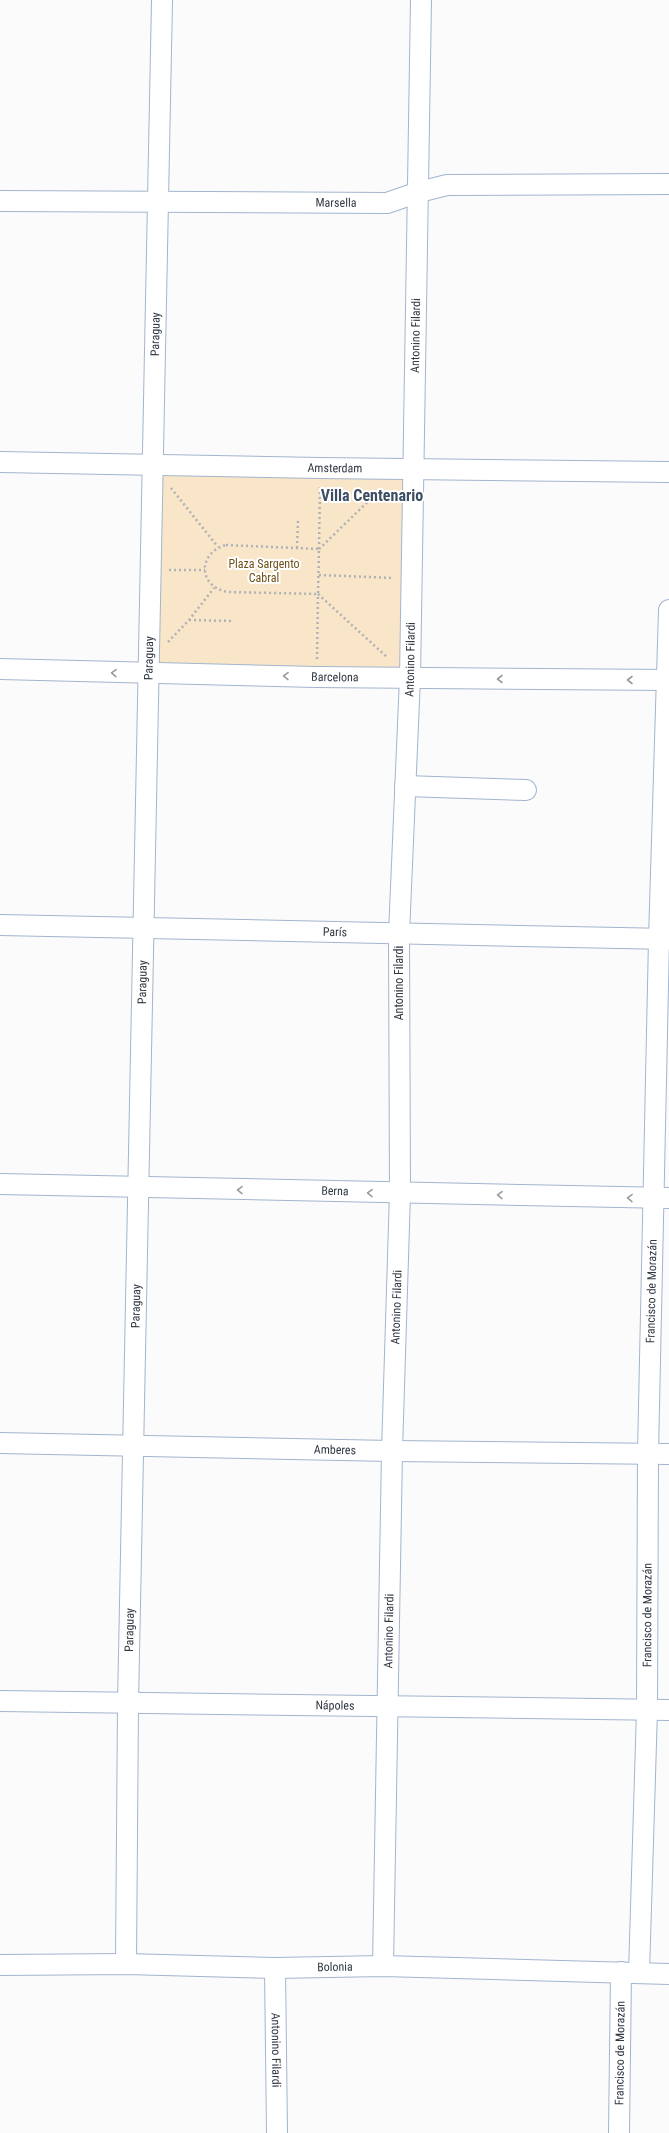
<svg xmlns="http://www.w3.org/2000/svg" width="669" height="2133" font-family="'Roboto Condensed',sans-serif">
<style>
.green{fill:#f9e6c9}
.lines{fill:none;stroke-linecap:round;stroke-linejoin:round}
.minor-casing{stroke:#a2b5ce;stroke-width:22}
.path{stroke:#aeb1b5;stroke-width:2.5;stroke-dasharray:2 3;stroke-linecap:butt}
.minor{stroke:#fff;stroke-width:20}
.oneway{stroke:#989ca1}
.labels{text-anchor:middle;stroke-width:4;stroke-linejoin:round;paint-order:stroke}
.street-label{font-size:12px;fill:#313943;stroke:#fff}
.park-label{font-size:12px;fill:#705118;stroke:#fff}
.district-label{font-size:16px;font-weight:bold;fill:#3d4d62;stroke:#fff}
</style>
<rect width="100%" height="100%" fill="#fbfbfb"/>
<path class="green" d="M153 465 414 469 410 678 148 674Z"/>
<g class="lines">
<defs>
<g id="minor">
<path id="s1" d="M0 201 387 203 419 192 447 185 669 184"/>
<path id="s2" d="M0 462 320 468 669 472"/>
<path id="s3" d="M0 669 316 677 669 680"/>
<path d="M405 786 526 790"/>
<path id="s4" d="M0 925 669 939"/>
<path id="s5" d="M0 1184 669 1198"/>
<path id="s6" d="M0 1443 392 1451 669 1454"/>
<path id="s7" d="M0 1701 669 1710"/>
<path id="s8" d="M126 1964 128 1704 162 0"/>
<path id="s9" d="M0 1965 126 1964 275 1968 383 1966 669 1974"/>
<path id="s10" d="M383 1966 392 1451 400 1193 399 934 410 678 421 0"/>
<path id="s11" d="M275 1968 277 2133"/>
<path id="s12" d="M639 1973 647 1710 648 1454 659 939 669 610"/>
<path id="s13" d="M619 2133 621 1972"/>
</g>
</defs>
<use href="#minor" class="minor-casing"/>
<path class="path" d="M171 488 218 547
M226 545 319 549 318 594 228 592C198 587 197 553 226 545Z
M297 548 298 521
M319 549 383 487
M319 549 320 486
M169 570H205
M319 575 394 578
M318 594 388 658
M189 620 232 621
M168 642 189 620 214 588
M317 659 318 594"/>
<use href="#minor" class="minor"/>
</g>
<defs><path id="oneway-chevron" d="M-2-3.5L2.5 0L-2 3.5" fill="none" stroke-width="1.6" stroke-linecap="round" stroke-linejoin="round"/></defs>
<g class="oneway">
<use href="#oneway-chevron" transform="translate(114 673) rotate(-178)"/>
<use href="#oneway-chevron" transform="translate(286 676) rotate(-179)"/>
<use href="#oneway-chevron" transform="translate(500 679) rotate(-180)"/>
<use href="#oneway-chevron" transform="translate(630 680) rotate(-180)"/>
<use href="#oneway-chevron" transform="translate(240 1190) rotate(-179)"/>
<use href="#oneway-chevron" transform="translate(370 1193) rotate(-179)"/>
<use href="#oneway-chevron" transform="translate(500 1195) rotate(-179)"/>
<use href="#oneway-chevron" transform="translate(630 1198) rotate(-179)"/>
</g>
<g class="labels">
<g class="street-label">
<text dy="4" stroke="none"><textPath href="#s1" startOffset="336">Marsella</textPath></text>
<text dy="4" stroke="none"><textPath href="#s8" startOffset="1630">Paraguay</textPath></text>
<text dy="4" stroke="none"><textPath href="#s10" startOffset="1631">Antonino Filardi</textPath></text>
<text dy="4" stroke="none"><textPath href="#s2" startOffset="335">Amsterdam</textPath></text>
<text dy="4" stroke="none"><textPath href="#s8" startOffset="1306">Paraguay</textPath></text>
<text dy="4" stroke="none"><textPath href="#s10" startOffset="1307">Antonino Filardi</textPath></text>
<text dy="4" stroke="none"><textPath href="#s3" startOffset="335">Barcelona</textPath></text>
<text dy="4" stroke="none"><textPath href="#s4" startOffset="335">París</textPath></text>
<text dy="4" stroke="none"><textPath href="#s8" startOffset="982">Paraguay</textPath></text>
<text transform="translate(399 983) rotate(-90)" y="4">Antonino Filardi</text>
<text dy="4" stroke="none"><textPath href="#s5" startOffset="335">Berna</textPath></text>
<text dy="4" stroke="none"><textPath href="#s12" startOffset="682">Francisco de Morazán</textPath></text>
<text dy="4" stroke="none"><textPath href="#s8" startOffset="658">Paraguay</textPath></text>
<text dy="4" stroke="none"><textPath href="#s10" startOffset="659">Antonino Filardi</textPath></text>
<text dy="4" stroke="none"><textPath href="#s6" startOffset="335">Amberes</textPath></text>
<text dy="4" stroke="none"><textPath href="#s12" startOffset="358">Francisco de Morazán</textPath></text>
<text dy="4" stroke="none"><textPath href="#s8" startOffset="334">Paraguay</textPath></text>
<text dy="4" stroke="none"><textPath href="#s10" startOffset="335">Antonino Filardi</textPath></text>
<text dy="4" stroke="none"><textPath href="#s7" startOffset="335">Nápoles</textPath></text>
<text dy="4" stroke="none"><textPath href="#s9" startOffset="335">Bolonia</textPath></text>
<text dy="4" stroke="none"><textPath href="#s11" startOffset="82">Antonino Filardi</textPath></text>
<text dy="4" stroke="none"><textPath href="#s13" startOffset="80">Francisco de Morazán</textPath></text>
</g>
<g class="park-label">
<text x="264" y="568">Plaza Sargento<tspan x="264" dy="14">Cabral</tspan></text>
</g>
<g class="district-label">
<text x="372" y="501">Villa Centenario</text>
</g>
</g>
</svg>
